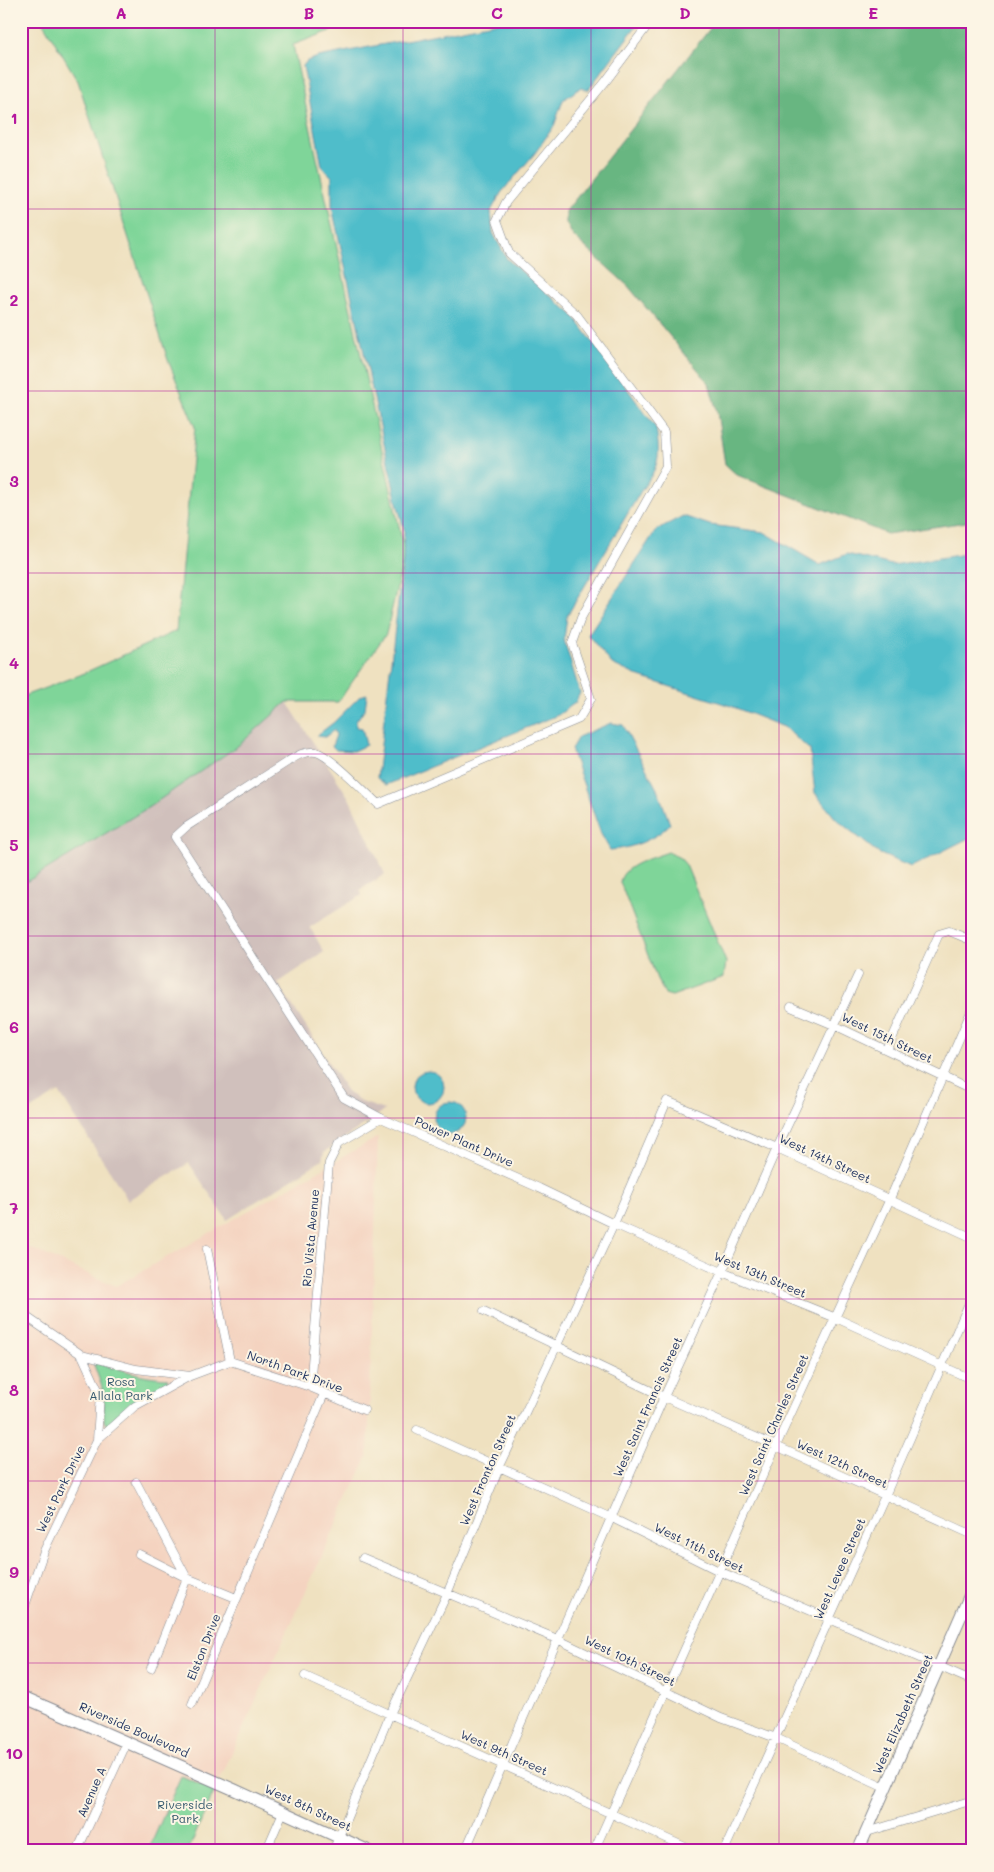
<svg xmlns="http://www.w3.org/2000/svg" width="994" height="1872" font-family="Mali,sans-serif">
<style>
.built{fill:#f4d3c0}
.industrial{fill:#d0c0bc}
.green{fill:#7fd599;stroke:#4d827c}
.forest{fill:#67b681;stroke:#417270}
.water{fill:#50bdca;stroke:#367694}
.lines{fill:none;stroke-linecap:round;stroke-linejoin:round}
.street-casing{stroke:#85888f;stroke-width:9}
.secondary-casing{stroke:#85888f;stroke-width:13}
.street{stroke:#fff;stroke-width:8}
.secondary{stroke:#fff;stroke-width:11}
.grid{fill:none;stroke:#b5179e;stroke-width:1;stroke-opacity:0.55}
.labels{text-anchor:middle;stroke-width:4;stroke-linejoin:round;paint-order:stroke}
.street-label{font-size:12px;fill:#1b2f5e;stroke:#fcf5e5}
.park-label{font-size:12px;fill:#34586d;stroke:#fcf5e5}
.neatline{fill:none;stroke:#b5179e;stroke-width:2}
.grid-label{font-size:16px;text-anchor:middle;font-weight:bold;fill:#b5179e}
</style>
<rect width="100%" height="100%" fill="#fcf5e5"/>
<filter id="ink" filterUnits="userSpaceOnUse"><feTurbulence type="fractalNoise" baseFrequency=".02" numOctaves="2"/><feDisplacementMap in="SourceGraphic" scale="10" xChannelSelector="R" yChannelSelector="G"/><feConvolveMatrix kernelMatrix="1 2 1 2 8 2 1 2 1" color-interpolation-filters="sRGB"/></filter>
<filter id="wash" filterUnits="userSpaceOnUse"><feTurbulence type="fractalNoise" baseFrequency=".0096" numOctaves="4" result="noise"/><feDisplacementMap in="SourceGraphic" scale="20" xChannelSelector="R" yChannelSelector="G"/><feGaussianBlur stdDeviation="1.12" result="paint"/><feColorMatrix in="noise" values="0 0 0 0 0 0 0 0 0 0 0 0 0 0 0 0 0 1.4 0 .05"/><feComposite in="paint" operator="in"/></filter>
<g filter="url(#wash)">
<rect width="100%" height="100%" fill="#efe1c0"/>
<path class="built" d="M378 1137 368 1455 215 1790 181 1776 148 1851H21V1244L116 1286Z"/>
<path class="industrial" d="M287 702 349 798 385 874 360 890 362 895 310 927 324 952 278 983 348 1093 364 1103 385 1110 324 1152 322 1160 227 1220 189 1163 128 1200 59 1092 21 1115V885L149 807 239 745Z"/>
<path class="green" d="M42 21H357L293 45 314 145 405 553 386 634 338 702H287L239 745 149 807 21 885V697L80 675 176 631 195 427 168 360 78 81Z
M668 852 680 858 686 865 726 962 724 977 672 996 665 994 657 979 620 882C623 864 653 858 668 852Z
M93 1362C117 1368 141 1377 167 1378L168 1382 125 1409 110 1423 106 1424 104 1421V1393Z
M181 1776 215 1790 188 1851H148Z"/>
<path class="forest" d="M716 21H973V521L887 534 737 475 725 464 717 412 709 383 628 286 573 236 566 223V211Z"/>
<path class="water" d="M504 21H640L588 90 580 88 563 100 554 126 535 153 501 193 491 211 493 233 507 259 573 315 656 428C661 458 659 466 641 491L567 616 564 640 580 693 575 703 558 715 386 785 377 778 403 561 404 529 397 503 332 207V177L322 166 303 66 307 61 318 57Z
M683 516 710 525 764 532 820 565 847 554 892 565 973 553V836L911 867 878 853 836 819 815 793 810 750 784 727 731 706 640 677 612 664 588 635 656 530Z
M367 694 365 709 356 721V727L362 728 366 745 353 751 336 750 332 746 336 735 334 730 325 737 316 736 333 723 360 696Z
M611 723 623 725 658 791 670 824C656 839 631 849 610 850L601 834 571 749 578 737Z
M412 1087a16 16 0 1 1 32 0a16 16 0 1 1-32 0Z
M434 1118a16 16 0 1 1 32 0a16 16 0 1 1-32 0Z"/>
</g>
<g filter="url(#ink)">
<g class="lines">
<defs>
<path id="street" d="M651 21 606 81 506 202 497 220 509 253 577 315 664 432 666 466 581 618 572 643 591 699 579 719 378 804C365 792 331 756 316 752 305 750 295 757 287 762L186 827 175 837 344 1098 381 1118 539 1188 614 1224 722 1272 836 1318 973 1380
M791 1007 834 1025 973 1091
M887 1050 939 934 949 931 973 941
M207 1249 230 1361
M484 1311 664 1397 776 1446 973 1535
M21 1313 82 1355 100 1394 97 1440 44 1551 21 1617
M82 1355 136 1369 190 1376 230 1361 310 1387 364 1410
M310 1387 329 1163 339 1143 381 1118
M417 1430 610 1517 721 1572 973 1681
M97 1440 135 1406 190 1376
M136 1482 187 1578 236 1598
M139 1554 187 1578 151 1668
M363 1558 557 1639 721 1718 776 1738 885 1788
M305 1676 694 1851
M192 1704 324 1394
M867 1832 973 1800
M77 1851 127 1742
M266 1851 283 1812
M333 1851 390 1714 447 1594 500 1466 614 1224 667 1101 777 1148 973 1238
M465 1851 664 1397 722 1272 777 1148 858 975
M594 1851 776 1446 889 1201 973 1007
M724 1851 885 1496 973 1294"/>
<path id="secondary" d="M21 1696 235 1790 369 1851
M858 1851 973 1588"/>
</defs>
<use href="#street" class="street-casing"/>
<use href="#secondary" class="secondary-casing"/>
<use href="#street" class="street"/>
<use href="#secondary" class="secondary"/>
</g>
</g>
<path class="grid" d="M215 21V1851M403 21V1851M591 21V1851M779 21V1851M21 209H973M21 391H973M21 573H973M21 754H973M21 936H973M21 1118H973M21 1299H973M21 1481H973M21 1663H973"/>
<g class="labels">
<g class="street-label">
<text transform="translate(887 1038) rotate(26)" y="4">West 15th Street</text>
<text transform="translate(464 1142) rotate(24)" y="4">Power Plant Drive</text>
<text transform="translate(825 1159) rotate(25)" y="4">West 14th Street</text>
<text transform="translate(311 1238) rotate(-85)" y="4">Rio Vista Avenue</text>
<text transform="translate(760 1275) rotate(23)" y="4">West 13th Street</text>
<text transform="translate(295 1372) rotate(20)" y="4">North Park Drive</text>
<text transform="translate(648 1407) rotate(-66)" y="4">West Saint Francis Street</text>
<text transform="translate(774 1425) rotate(-66)" y="4">West Saint Charles Street</text>
<text transform="translate(842 1464) rotate(25)" y="4">West 12th Street</text>
<text transform="translate(488 1470) rotate(-66)" y="4">West Fronton Street</text>
<text transform="translate(61 1489) rotate(-64)" y="4">West Park Drive</text>
<text transform="translate(699 1548) rotate(26)" y="4">West 11th Street</text>
<text transform="translate(840 1569) rotate(-66)" y="4">West Levee Street</text>
<text transform="translate(204 1647) rotate(-68)" y="4">Elston Drive</text>
<text transform="translate(630 1661) rotate(26)" y="4">West 10th Street</text>
<text transform="translate(903 1714) rotate(-66)" y="4">West Elizabeth Street</text>
<text transform="translate(134 1730) rotate(24)" y="4">Riverside Boulevard</text>
<text transform="translate(504 1753) rotate(24)" y="4">West 9th Street</text>
<text transform="translate(92 1792) rotate(-66)" y="4">Avenue A</text>
<text transform="translate(308 1808) rotate(25)" y="4">West 8th Street</text>
</g>
<g class="park-label">
<text x="121" y="1386">Rosa<tspan x="121" dy="14">Allala Park</tspan></text>
<text x="185" y="1809">Riverside<tspan x="185" dy="14">Park</tspan></text>
</g>
</g>
<rect width="994" height="1872" fill="none" stroke="#fcf5e5" stroke-width="55"/>
<rect x="28" y="28" width="938" height="1816" class="neatline"/>
<g class="grid-label">
<text x="121" y="19">A</text>
<text x="309" y="19">B</text>
<text x="497" y="19">C</text>
<text x="685" y="19">D</text>
<text x="873" y="19">E</text>
<text x="14" y="124">1</text>
<text x="14" y="306">2</text>
<text x="14" y="487">3</text>
<text x="14" y="669">4</text>
<text x="14" y="851">5</text>
<text x="14" y="1033">6</text>
<text x="14" y="1214">7</text>
<text x="14" y="1396">8</text>
<text x="14" y="1578">9</text>
<text x="14" y="1759">10</text>
</g>
</svg>
